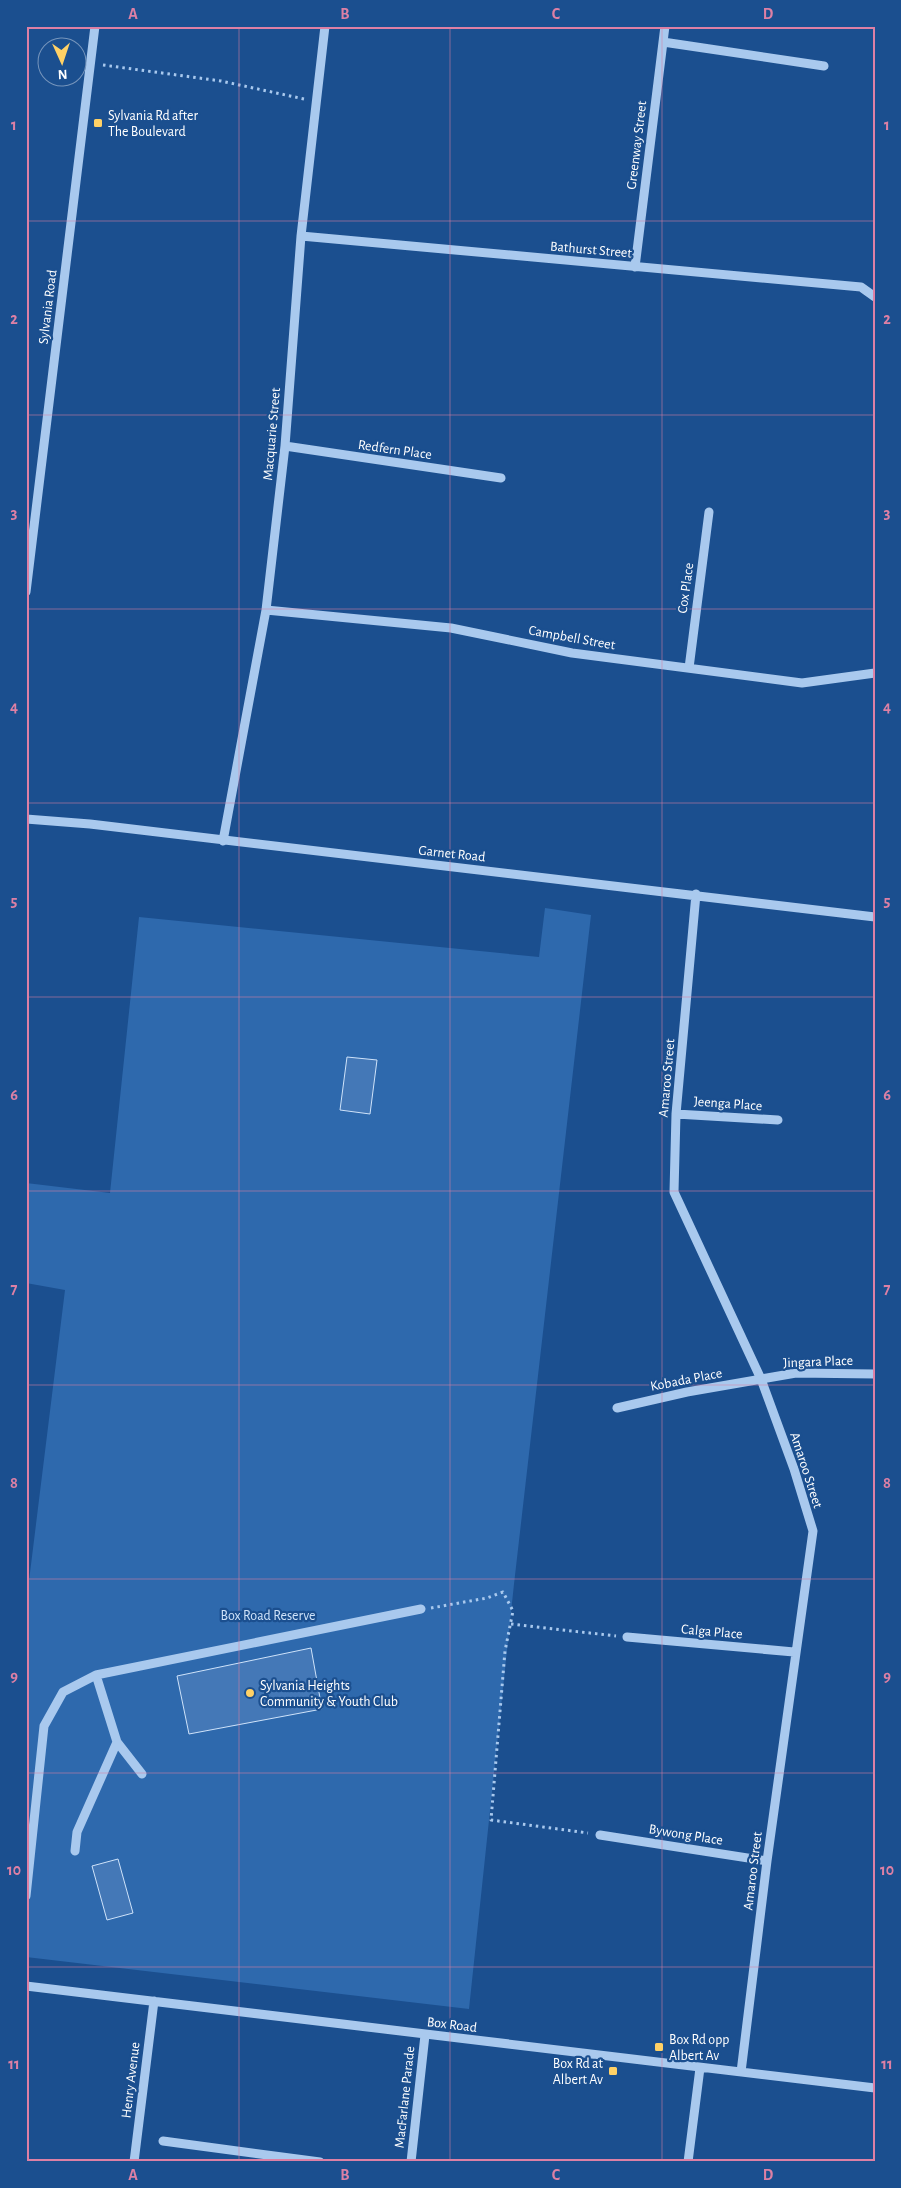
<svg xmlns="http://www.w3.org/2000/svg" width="901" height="2188" font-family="'Alegreya Sans',sans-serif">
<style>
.green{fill:#2e69ad}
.building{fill:#4478b7;stroke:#cfe3fa}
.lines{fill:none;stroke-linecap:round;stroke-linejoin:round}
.path{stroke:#a9c9ee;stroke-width:3;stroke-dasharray:2.5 4;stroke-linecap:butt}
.minor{stroke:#a9c9ee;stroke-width:9}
.grid{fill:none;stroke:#dd80a5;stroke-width:1;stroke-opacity:0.55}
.poi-dot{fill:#ffd166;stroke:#1b4f8f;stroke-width:2}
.labels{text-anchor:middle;stroke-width:4.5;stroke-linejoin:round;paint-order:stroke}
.poi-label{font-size:14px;fill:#fff;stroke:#1b4f8f;text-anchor:start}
.street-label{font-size:14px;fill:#fff;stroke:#1b4f8f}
.park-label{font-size:14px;fill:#cfe3fa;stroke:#1b4f8f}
.neatline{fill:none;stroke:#dd80a5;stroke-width:2}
.grid-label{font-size:16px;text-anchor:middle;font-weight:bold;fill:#dd80a5}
</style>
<rect width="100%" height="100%" fill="#1b4f8f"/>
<path class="green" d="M545 908 591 915 514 1584 469 2009 26 1957V1605L65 1290 26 1283V1183L110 1193 139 917 539 957Z"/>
<path class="building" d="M347 1057 377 1060 370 1114 340 1110Z
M311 1648 322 1709 189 1734 177 1676Z
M118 1859 133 1913 107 1920 92 1866Z"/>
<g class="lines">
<path class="path" d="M103 65 221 81 304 99
M431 1608 487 1598 503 1592 513 1611 505 1651 491 1820 588 1833
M511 1624 616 1636"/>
<path class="minor" d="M663 42 824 66
M301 236 861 287 875 297
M635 267 665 26
M285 446 501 478
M26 592 95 26
M266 610 451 628 572 653 802 683 875 673
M689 668 709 512
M26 819 90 824 875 917
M223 841 266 610 285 446 301 236 325 26
M696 894 676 1114 674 1192 761 1379 794 1469 813 1531 767 1861 741 2072
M676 1114 778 1120
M617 1408 687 1392 796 1373 875 1374
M627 1637 794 1652
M96 1675 421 1609
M600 1835 767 1861
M75 1851 77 1832 117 1742
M26 1896 44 1726 63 1692 96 1675 117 1742 142 1774
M26 1986 875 2088
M163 2141 320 2162
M134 2162 154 2001
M411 2162 425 2035
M688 2162 700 2068"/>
</g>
<path class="grid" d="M239 26V2162M450 26V2162M662 26V2162M26 221H875M26 415H875M26 609H875M26 803H875M26 997H875M26 1191H875M26 1385H875M26 1579H875M26 1773H875M26 1967H875"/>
<g class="poi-dot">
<rect x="93" y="118" width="10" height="10" rx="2.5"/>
<circle cx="250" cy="1693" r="5"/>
<rect x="654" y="2042" width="10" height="10" rx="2.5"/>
<rect x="608" y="2066" width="10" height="10" rx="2.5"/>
</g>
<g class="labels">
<g class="poi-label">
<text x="108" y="120">Sylvania Rd after<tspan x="108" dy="16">The Boulevard</tspan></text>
<text x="260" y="1690">Sylvania Heights<tspan x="260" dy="16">Community &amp; Youth Club</tspan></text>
<text x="669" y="2044">Box Rd opp<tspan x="669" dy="16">Albert Av</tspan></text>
<text x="603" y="2068" text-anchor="end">Box Rd at<tspan x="603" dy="16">Albert Av</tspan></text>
</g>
<g class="street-label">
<text transform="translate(636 145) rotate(-83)" y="5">Greenway Street</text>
<text transform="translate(591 249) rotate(5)" y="5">Bathurst Street</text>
<text transform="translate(47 307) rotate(-83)" y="5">Sylvania Road</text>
<text transform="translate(271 434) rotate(-85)" y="5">Macquarie Street</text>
<text transform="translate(395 449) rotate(8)" y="5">Redfern Place</text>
<text transform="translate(685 588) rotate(-82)" y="5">Cox Place</text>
<text transform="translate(572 637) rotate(10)" y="5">Campbell Street</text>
<text transform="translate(452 853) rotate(6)" y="5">Garnet Road</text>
<text transform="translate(666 1078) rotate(-85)" y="5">Amaroo Street</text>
<text transform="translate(728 1103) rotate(4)" y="5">Jeenga Place</text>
<text transform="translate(818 1361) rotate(-2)" y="5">Jingara Place</text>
<text transform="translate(686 1379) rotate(-11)" y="5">Kobada Place</text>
<text transform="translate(807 1470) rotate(72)" y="5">Amaroo Street</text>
<text transform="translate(712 1631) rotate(5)" y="5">Calga Place</text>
<text transform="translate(686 1834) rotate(9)" y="5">Bywong Place</text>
<text transform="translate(752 1871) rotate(-83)" y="5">Amaroo Street</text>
<text transform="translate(452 2024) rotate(7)" y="5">Box Road</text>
<text transform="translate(130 2080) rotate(-83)" y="5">Henry Avenue</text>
<text transform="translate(404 2097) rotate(-84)" y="5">MacFarlane Parade</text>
</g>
<g class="park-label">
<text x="268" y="1620">Box Road Reserve</text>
</g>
</g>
<rect width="901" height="2188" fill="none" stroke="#1b4f8f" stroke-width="55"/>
<g transform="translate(62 62) rotate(177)"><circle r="24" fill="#1b4f8f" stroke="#7695bc"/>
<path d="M0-4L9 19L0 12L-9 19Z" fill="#ffd166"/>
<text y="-8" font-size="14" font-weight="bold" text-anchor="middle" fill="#ffffff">N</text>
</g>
<rect x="28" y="28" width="846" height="2132" class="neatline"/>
<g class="grid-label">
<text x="133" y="19">A</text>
<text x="345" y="19">B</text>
<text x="556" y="19">C</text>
<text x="768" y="19">D</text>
<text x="14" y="130">1</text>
<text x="887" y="130">1</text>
<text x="14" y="324">2</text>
<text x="887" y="324">2</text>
<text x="14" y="518">3</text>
<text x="887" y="518">3</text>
<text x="14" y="712">4</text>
<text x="887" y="712">4</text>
<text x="14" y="906">5</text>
<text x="887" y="906">5</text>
<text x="14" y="1100">6</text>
<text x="887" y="1100">6</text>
<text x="14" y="1294">7</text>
<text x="887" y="1294">7</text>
<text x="14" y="1488">8</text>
<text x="887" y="1488">8</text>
<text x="14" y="1681">9</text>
<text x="887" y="1681">9</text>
<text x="14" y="1875">10</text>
<text x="887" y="1875">10</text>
<text x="14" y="2069">11</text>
<text x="887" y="2069">11</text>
<text x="133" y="2180">A</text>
<text x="345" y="2180">B</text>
<text x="556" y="2180">C</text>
<text x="768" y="2180">D</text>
</g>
</svg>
